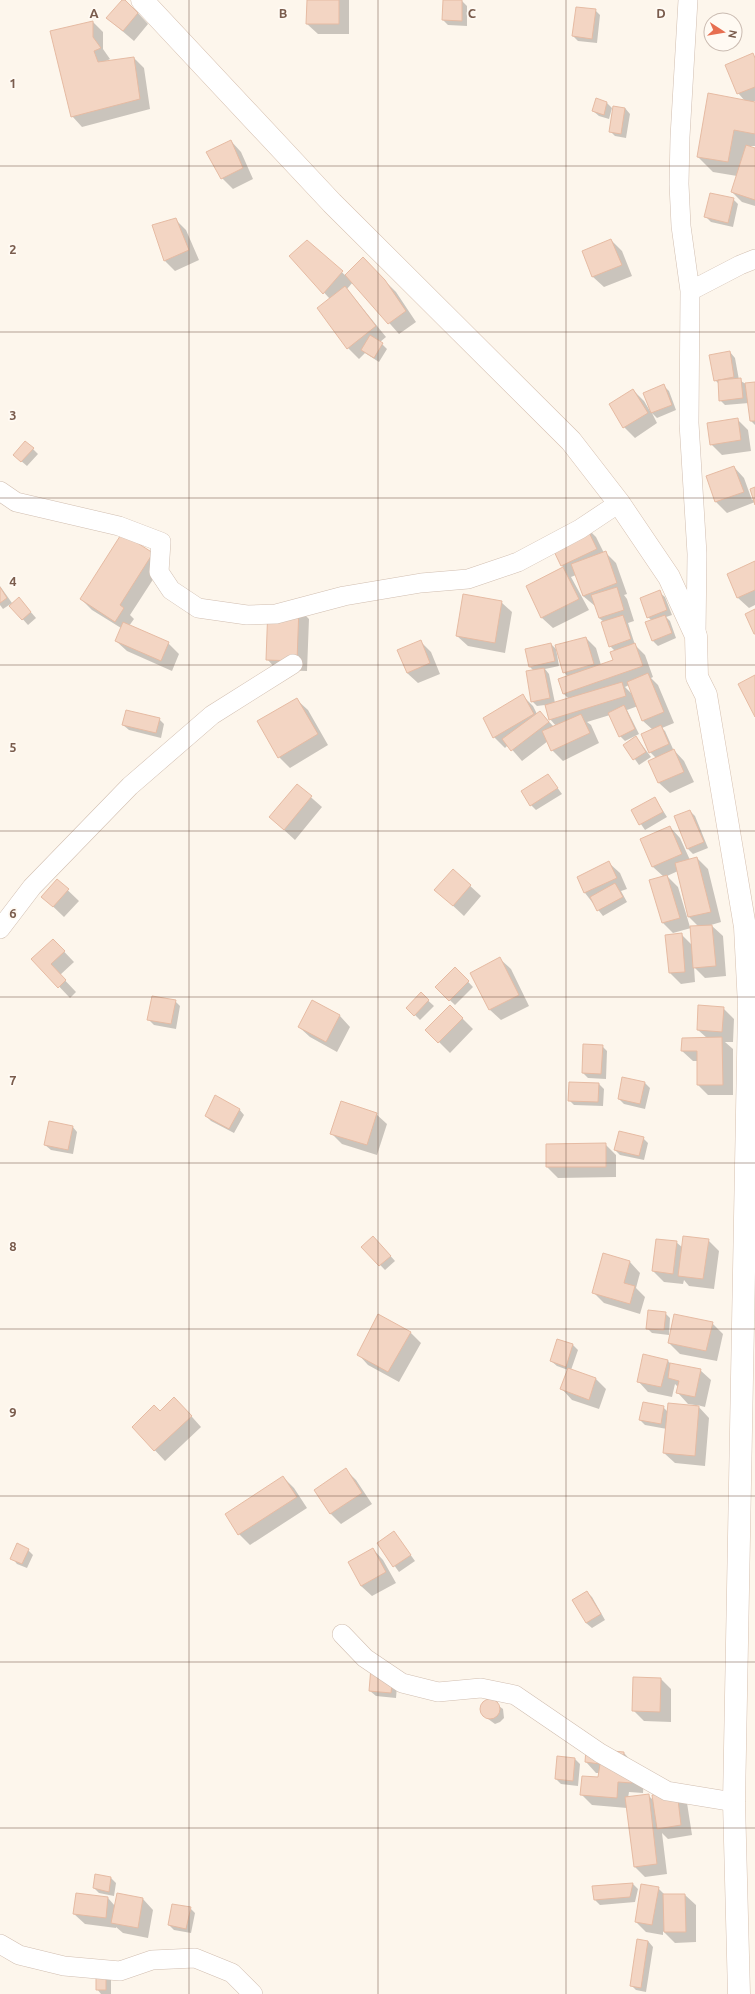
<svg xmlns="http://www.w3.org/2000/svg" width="755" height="1994" font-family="Ubuntu,sans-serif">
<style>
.shadow{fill:#0003;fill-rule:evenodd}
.building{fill:#f3d5c3;stroke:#e6bba3}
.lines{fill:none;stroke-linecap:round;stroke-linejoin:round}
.street-casing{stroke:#d1beb0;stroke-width:20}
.secondary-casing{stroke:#d6c0b0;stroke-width:23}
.street{stroke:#fff;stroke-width:19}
.secondary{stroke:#fff;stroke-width:22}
.grid{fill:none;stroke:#7a5c4d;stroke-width:1;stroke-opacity:0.55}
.grid-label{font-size:13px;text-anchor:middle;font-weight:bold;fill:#7a5c4d;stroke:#fffaf3;stroke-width:3.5;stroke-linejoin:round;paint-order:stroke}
</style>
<rect width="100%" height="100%" fill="#fdf6ec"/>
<path class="shadow" d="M308 0H349V34H318L307 24Z
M462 1 467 6V26L448 25 443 20Z
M595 10 600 15 597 43 578 41 573 36Z
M138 13 148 24 134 41 107 18Z
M93 22 103 32V49L110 59 104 62 134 58 144 68 150 109 82 127 72 116Z
M753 54 755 57V101L753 102 755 103V146H746L755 149V206L742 202 732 192 737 176 713 172 698 157 745 101 738 93Z
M607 103 612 108 609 119 599 116 593 111Z
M625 108 630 114 626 138 615 136 610 131Z
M231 141 241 152 253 179 233 189 222 178Z
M733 199 738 204 733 227 711 222 706 217Z
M175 219 186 230 199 260 175 271 165 261Z
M611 240 622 251 632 276 604 287 593 277 583 252Z
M307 241 346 276 363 259 396 292 416 322 399 334 353 282 347 289 386 337 380 342 387 349 379 362 365 353 359 359 348 348 318 308 330 299 291 257Z
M730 352 735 358 739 380 746 384 755 383V425L751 421 749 403 725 405 720 400 719 384 715 380Z
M664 386 669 391 676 410 657 418 652 413 657 423 635 438 624 427 633 390 644 401 650 411Z
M737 419 748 430 751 451 722 455 711 444Z
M33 449 38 454 27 466 20 460Z
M734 467 744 478 752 500 754 499 755 488V502L727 513 716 502 707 477Z
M586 527 596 537 604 553H606L616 563 627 594 624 595 627 599 634 621 628 623 635 645 645 655 653 677 651 678 658 685 674 723 662 728 665 731 673 749 684 761 694 782 670 793 659 783 649 761 656 758 650 752 653 730 643 721 638 706 627 710 639 734 625 741 620 736 610 715 587 722 591 725 599 743 563 761 552 750 548 741 522 761 508 745 505 748 494 737 523 696 533 706 537 714 540 712 554 727 556 726 550 719 545 705 537 706 532 701 534 671 529 666 551 644 556 649 559 666 545 669 549 674 555 703 569 699 564 694 568 677 564 672 586 638 596 648 601 665 614 661 615 651 610 646 604 622 599 618 595 606 583 596 576 575 571 577 589 610 553 628 542 618 527 587 564 568 562 566ZM629 685 632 694 625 687Z
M122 534 163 564 130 615 134 619 129 626 168 643 179 654 172 671 127 651 116 641 121 628 92 610 81 599Z
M755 563V605L749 608 738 598 728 574Z
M0 586 12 603 3 609 0 605Z
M659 592 665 597 672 615 666 617 670 621 676 638 658 646 653 641 652 621 648 617Z
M501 602 512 612 505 653 468 646 457 636Z
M24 604 36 618 28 625 11 606Z
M298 608 309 619 307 671 277 670 267 659Z
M421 642 431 652 440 674 418 683 407 673 398 651Z
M297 700 308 710 328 745 290 768 279 757Z
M159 719 164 724 161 738 129 730 123 725Z
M636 737 651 757 639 765 625 745Z
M548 775 562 794 536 810 531 805Z
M297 785 322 807 295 840 270 817Z
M655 798 667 817 645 830 632 811Z
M690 811 695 816 708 848 693 854 688 849 675 817Z
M670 827 680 838 690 860 697 858 708 869 721 922 711 925 723 936 726 976 705 978 694 967 695 982 681 984 670 973 666 935 681 934 692 945 691 928 673 933 663 923 664 877 653 867 642 839ZM678 871 689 917 699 927H690L678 887 667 876Z
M609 863 620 873 627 889 621 891 627 902 603 916 585 893 578 877Z
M453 870 481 896 464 916 436 890Z
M57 880 79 901 64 917 43 897Z
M53 940 74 962 60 975 76 992 70 998 33 959Z
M500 959 511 969 529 1006 501 1020 490 1010 472 973Z
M455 968 473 987 455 1005 436 987Z
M421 994 434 1006 420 1020 408 1008Z
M175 1001 180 1006 176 1029 154 1025 149 1020Z
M313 1001 340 1016 350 1027 337 1052 310 1037 299 1027Z
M450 1006 473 1029 450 1053 427 1030Z
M723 1008 734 1019 733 1042H725L733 1049V1095H708L698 1085V1061H693L682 1051 707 1038 698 1030Z
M602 1046 607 1051 606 1079 588 1078 583 1073Z
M645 1083 650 1088 645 1109 624 1104 619 1099Z
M599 1084 604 1089 603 1106 574 1105 569 1100Z
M239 1109 244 1115 234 1133 211 1121 206 1116Z
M376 1114 387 1124 377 1155 342 1144 332 1134Z
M72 1126 77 1132 73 1154 51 1150 45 1145Z
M643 1138 648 1143 644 1160 620 1155 615 1150Z
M605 1144 616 1155V1177L558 1178 547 1167Z
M708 1240 719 1251 714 1289 689 1286 684 1280 683 1284 664 1282 653 1271 676 1242 683 1248Z
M378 1242 395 1261 385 1270 363 1247Z
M604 1255 630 1262 640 1273 636 1288 645 1297 640 1314 604 1303 593 1292Z
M665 1313 670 1318 669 1335 652 1333 647 1328Z
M712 1323 723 1334 717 1361 680 1354 669 1343Z
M410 1332 421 1343 399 1382 368 1365 358 1354Z
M558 1341 573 1345 578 1350 571 1370 596 1379 606 1389 599 1409 572 1400 562 1389 568 1370 557 1366 551 1361Z
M667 1360 671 1364 700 1370 711 1380 705 1407 697 1405 709 1418 705 1466 675 1463 664 1453 667 1429 645 1425 640 1420 663 1407 668 1412 695 1407V1405L688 1404 678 1393 679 1388 675 1384 672 1397 648 1392 638 1381Z
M185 1409 201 1427 165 1461 133 1427Z
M346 1470 356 1480 372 1504 341 1524 330 1513Z
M283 1477 294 1488 307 1508 250 1545 239 1534 226 1514Z
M394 1532 415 1561 399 1572 378 1543Z
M373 1549 383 1560 396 1583 372 1596 361 1586Z
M28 1550 33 1555 27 1568 17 1564 12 1558Z
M587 1592 592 1597 605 1620 592 1628 586 1623Z
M398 1675 396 1698 376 1696 370 1691Z
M661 1679 671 1689V1722L644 1721 633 1710Z
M492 1701 503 1709 504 1718 500 1722 495 1724 484 1716 481 1708 484 1703Z
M587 1750 624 1753 634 1764 644 1778 643 1793 629 1792 628 1798 648 1795 653 1800 687 1803 692 1835 668 1839 662 1833 667 1874 645 1877 634 1866 627 1808 592 1805 581 1794 599 1778 600 1773H596L586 1762Z
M575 1759 580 1764 578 1786 561 1784 556 1779Z
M111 1878 116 1883 114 1896 99 1893 94 1888Z
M633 1884 638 1889 635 1902 600 1905 595 1900Z
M658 1888 665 1895H685L696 1905V1942L675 1943 663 1931V1935L646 1932 636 1922Z
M108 1898 115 1906 143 1899 153 1910 148 1938 123 1933 116 1927V1928L85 1924 74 1914Z
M190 1908 195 1913 191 1933 174 1930 169 1925Z
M648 1941 653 1947 646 1992 636 1990 631 1985Z
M97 1973 111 1979V1994H101L97 1989Z"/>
<path class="building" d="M122 0H125L138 13 123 31 106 18Z
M307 0H339V24H306Z
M443 0H462V21L442 20Z
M576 7 596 9 592 39 572 36Z
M93 21V37L101 48 94 51 98 62 134 57 140 99 71 117 50 31Z
M753 53 755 58V87L737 94 725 65Z
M708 93 755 102V134L734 130 728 162 697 157Z
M596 98 607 102 604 115 592 111Z
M613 106 625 108 621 134 609 132Z
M231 140 243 168 221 179 206 152Z
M746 145 755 148V200L731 192Z
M710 193 734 198 728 223 704 217Z
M176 218 189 250 164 261 152 225Z
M611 239 622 265 592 277 582 251Z
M307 240 343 271 323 294 289 256Z
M363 257 385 280 406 311 388 324 345 275Z
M345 286 376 326 347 349 317 308Z
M370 335 383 343 374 358 361 350Z
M730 351 734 377 714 381 709 355Z
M741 378 743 398 719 401 718 380Z
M755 382V421H750L745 383Z
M664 384 672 405 651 413 643 393Z
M633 389 648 413 623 428 609 404Z
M738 418 741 440 710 445 707 423Z
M25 441 34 448 21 462 13 455Z
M734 466 744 492 715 502 706 476Z
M755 487V505L750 489Z
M586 526 597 549 561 566 550 543Z
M122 533 153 553 120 605 124 608 115 622 80 599Z
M606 551 617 583 583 596 571 564Z
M755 561V590L737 598 727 574Z
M563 567 579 599 541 618 526 586Z
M0 587 7 598 0 603Z
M617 587 624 610 599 618 591 595Z
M660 590 667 610 647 618 640 598Z
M463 594 502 601 495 643 456 636Z
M19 597 31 612 22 620 9 606Z
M268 606 299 607 297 661 266 660Z
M755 609V634H754L745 614Z
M623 615 631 639 609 647 601 622Z
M665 615 672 633 652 641 645 622Z
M123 622 169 642 161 661 115 641Z
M586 637 594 664 563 673 555 645Z
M421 640 430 663 407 673 397 650Z
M551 643 555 661 529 667 525 649Z
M635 643 643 666 563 694 558 679 613 660 610 652Z
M544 668 550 698 531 702 526 671Z
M648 673 664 712 642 721 627 682Z
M755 675V717L738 684Z
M622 682 626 696 549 720 545 705Z
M523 694 534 714 493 738 483 718Z
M297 698 318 734 278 758 257 721Z
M624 705 635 729 619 737 608 713Z
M126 710 160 718 156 733 122 725Z
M540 711 549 722 511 751 502 739Z
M581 714 590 733 551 751 542 731Z
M661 725 669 744 649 753 641 734Z
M636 736 646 752 633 760 623 745Z
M674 749 684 772 658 783 648 761Z
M548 774 558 788 530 806 521 791Z
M297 784 312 796 284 830 269 817Z
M655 797 663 812 639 825 631 810Z
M690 810 704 842 687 849 674 816Z
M670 826 682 854 652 867 640 839Z
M697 857 711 912 688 917 675 863Z
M609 861 617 878 584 893 577 877Z
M453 869 471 885 453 906 434 890Z
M667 875 680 918 662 923 649 880Z
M57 879 69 889 53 907 41 897Z
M615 883 623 897 597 911 590 897Z
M712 925 716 966 693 968 690 926Z
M682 933 685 972 669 973 665 935Z
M53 939 65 951 51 964 66 980 58 988 31 959Z
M500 957 519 995 489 1010 470 973Z
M455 967 469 981 449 1001 435 987Z
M421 992 429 1000 414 1016 406 1008Z
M152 996 176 1000 171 1024 147 1020Z
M312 1000 340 1015 326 1042 298 1027Z
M450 1005 463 1018 438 1043 425 1030Z
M698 1005 724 1007 722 1032 697 1030Z
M722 1037 723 1085H697V1051H681L682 1038Z
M583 1044 603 1045 601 1074 582 1073Z
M622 1077 645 1082 640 1104 618 1099Z
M569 1082 599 1083 598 1102 568 1101Z
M215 1095 240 1109 229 1129 205 1116Z
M341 1101 377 1113 367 1145 330 1134Z
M49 1121 73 1126 68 1150 44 1145Z
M619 1131 644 1137 639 1156 614 1150Z
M606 1143V1167H546V1144Z
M373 1236 391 1256 379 1266 361 1247Z
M683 1236 709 1239 703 1279 678 1276Z
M656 1239 677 1241 673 1274 652 1271Z
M603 1253 630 1261 624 1283 635 1286 630 1304 592 1293Z
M648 1310 666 1312 664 1330 646 1329Z
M378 1314 411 1332 388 1372 357 1355Z
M674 1314 713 1322 706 1351 668 1343Z
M557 1339 573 1344 566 1367 550 1361Z
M643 1354 668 1360 661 1387 637 1382Z
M670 1363 701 1369 695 1397 676 1393 679 1381 668 1378Z
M568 1368 596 1378 589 1400 560 1389Z
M174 1397 192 1416 154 1451 132 1427 154 1405 160 1411Z
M643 1402 664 1406 661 1424 639 1420Z
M668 1403 699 1406 695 1456 663 1453Z
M346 1468 362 1493 330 1514 314 1490Z
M283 1476 297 1497 238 1535 225 1514Z
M394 1531 411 1555 393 1567 377 1543Z
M17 1543 29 1549 22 1564 10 1559Z
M373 1548 386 1572 361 1586 348 1562Z
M587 1591 601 1614 586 1623 572 1600Z
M371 1667 394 1669 391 1693 369 1691Z
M633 1677 661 1678 660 1712 632 1711Z
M480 1709a10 10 0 1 1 20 0a10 10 0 1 1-20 0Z
M586 1749 624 1752 623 1766 634 1767 632 1783 618 1782 617 1798 580 1795 582 1776 598 1777 600 1764 585 1762Z
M557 1756 575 1758 573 1781 555 1779Z
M677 1791 681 1825 657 1829 652 1795Z
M649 1794 657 1864 634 1867 625 1797Z
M95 1874 111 1877 109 1892 93 1888Z
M633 1883 630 1897 594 1900 592 1886Z
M641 1884 659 1887 652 1925 635 1922Z
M76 1893 108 1897 106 1918 73 1914Z
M117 1893 143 1898 138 1928 111 1923Z
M663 1894H685L686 1932H664Z
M172 1904 191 1907 186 1929 168 1925Z
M637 1939 648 1941 641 1988 630 1986Z
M96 1972 106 1973V1990H96Z"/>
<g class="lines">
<defs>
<path id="street" d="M688 0 680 137 679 184 681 226 690 291 689 423 697 554 696 635
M690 291 740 265 755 259
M0 491 16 502 119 526 161 542 159 572 171 590 198 608 247 615 276 614 344 596 421 583 468 579 518 562 580 529 619 503
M0 929 32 887 130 786 212 715 293 664
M342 1634 365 1658 402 1683 438 1692 481 1688 515 1695 600 1753 667 1791 734 1802
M0 1944 19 1955 64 1966 120 1971 152 1960 195 1958 232 1973 253 1994"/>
<path id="secondary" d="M142 0 332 203 571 441 619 503 669 577 696 636 697 677 706 695 745 927 749 1006 734 1802 739 1994"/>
</defs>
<use href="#street" class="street-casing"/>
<use href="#secondary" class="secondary-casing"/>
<use href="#street" class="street"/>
<use href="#secondary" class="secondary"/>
</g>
<path class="grid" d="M189 0V1994M378 0V1994M566 0V1994M0 166H755M0 332H755M0 498H755M0 665H755M0 831H755M0 997H755M0 1163H755M0 1329H755M0 1496H755M0 1662H755M0 1828H755"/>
<g class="grid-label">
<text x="94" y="18">A</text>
<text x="283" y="18">B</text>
<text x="472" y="18">C</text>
<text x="661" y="18">D</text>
<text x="13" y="88">1</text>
<text x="13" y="254">2</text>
<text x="13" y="420">3</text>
<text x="13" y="586">4</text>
<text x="13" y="752">5</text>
<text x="13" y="918">6</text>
<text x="13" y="1085">7</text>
<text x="13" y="1251">8</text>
<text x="13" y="1417">9</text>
</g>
<g transform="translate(723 32) rotate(102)"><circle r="19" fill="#fffaf3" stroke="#cabbb1"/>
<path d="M0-3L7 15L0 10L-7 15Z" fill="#e76f51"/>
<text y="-6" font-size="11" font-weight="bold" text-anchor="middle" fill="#7a5c4d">N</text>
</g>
</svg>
